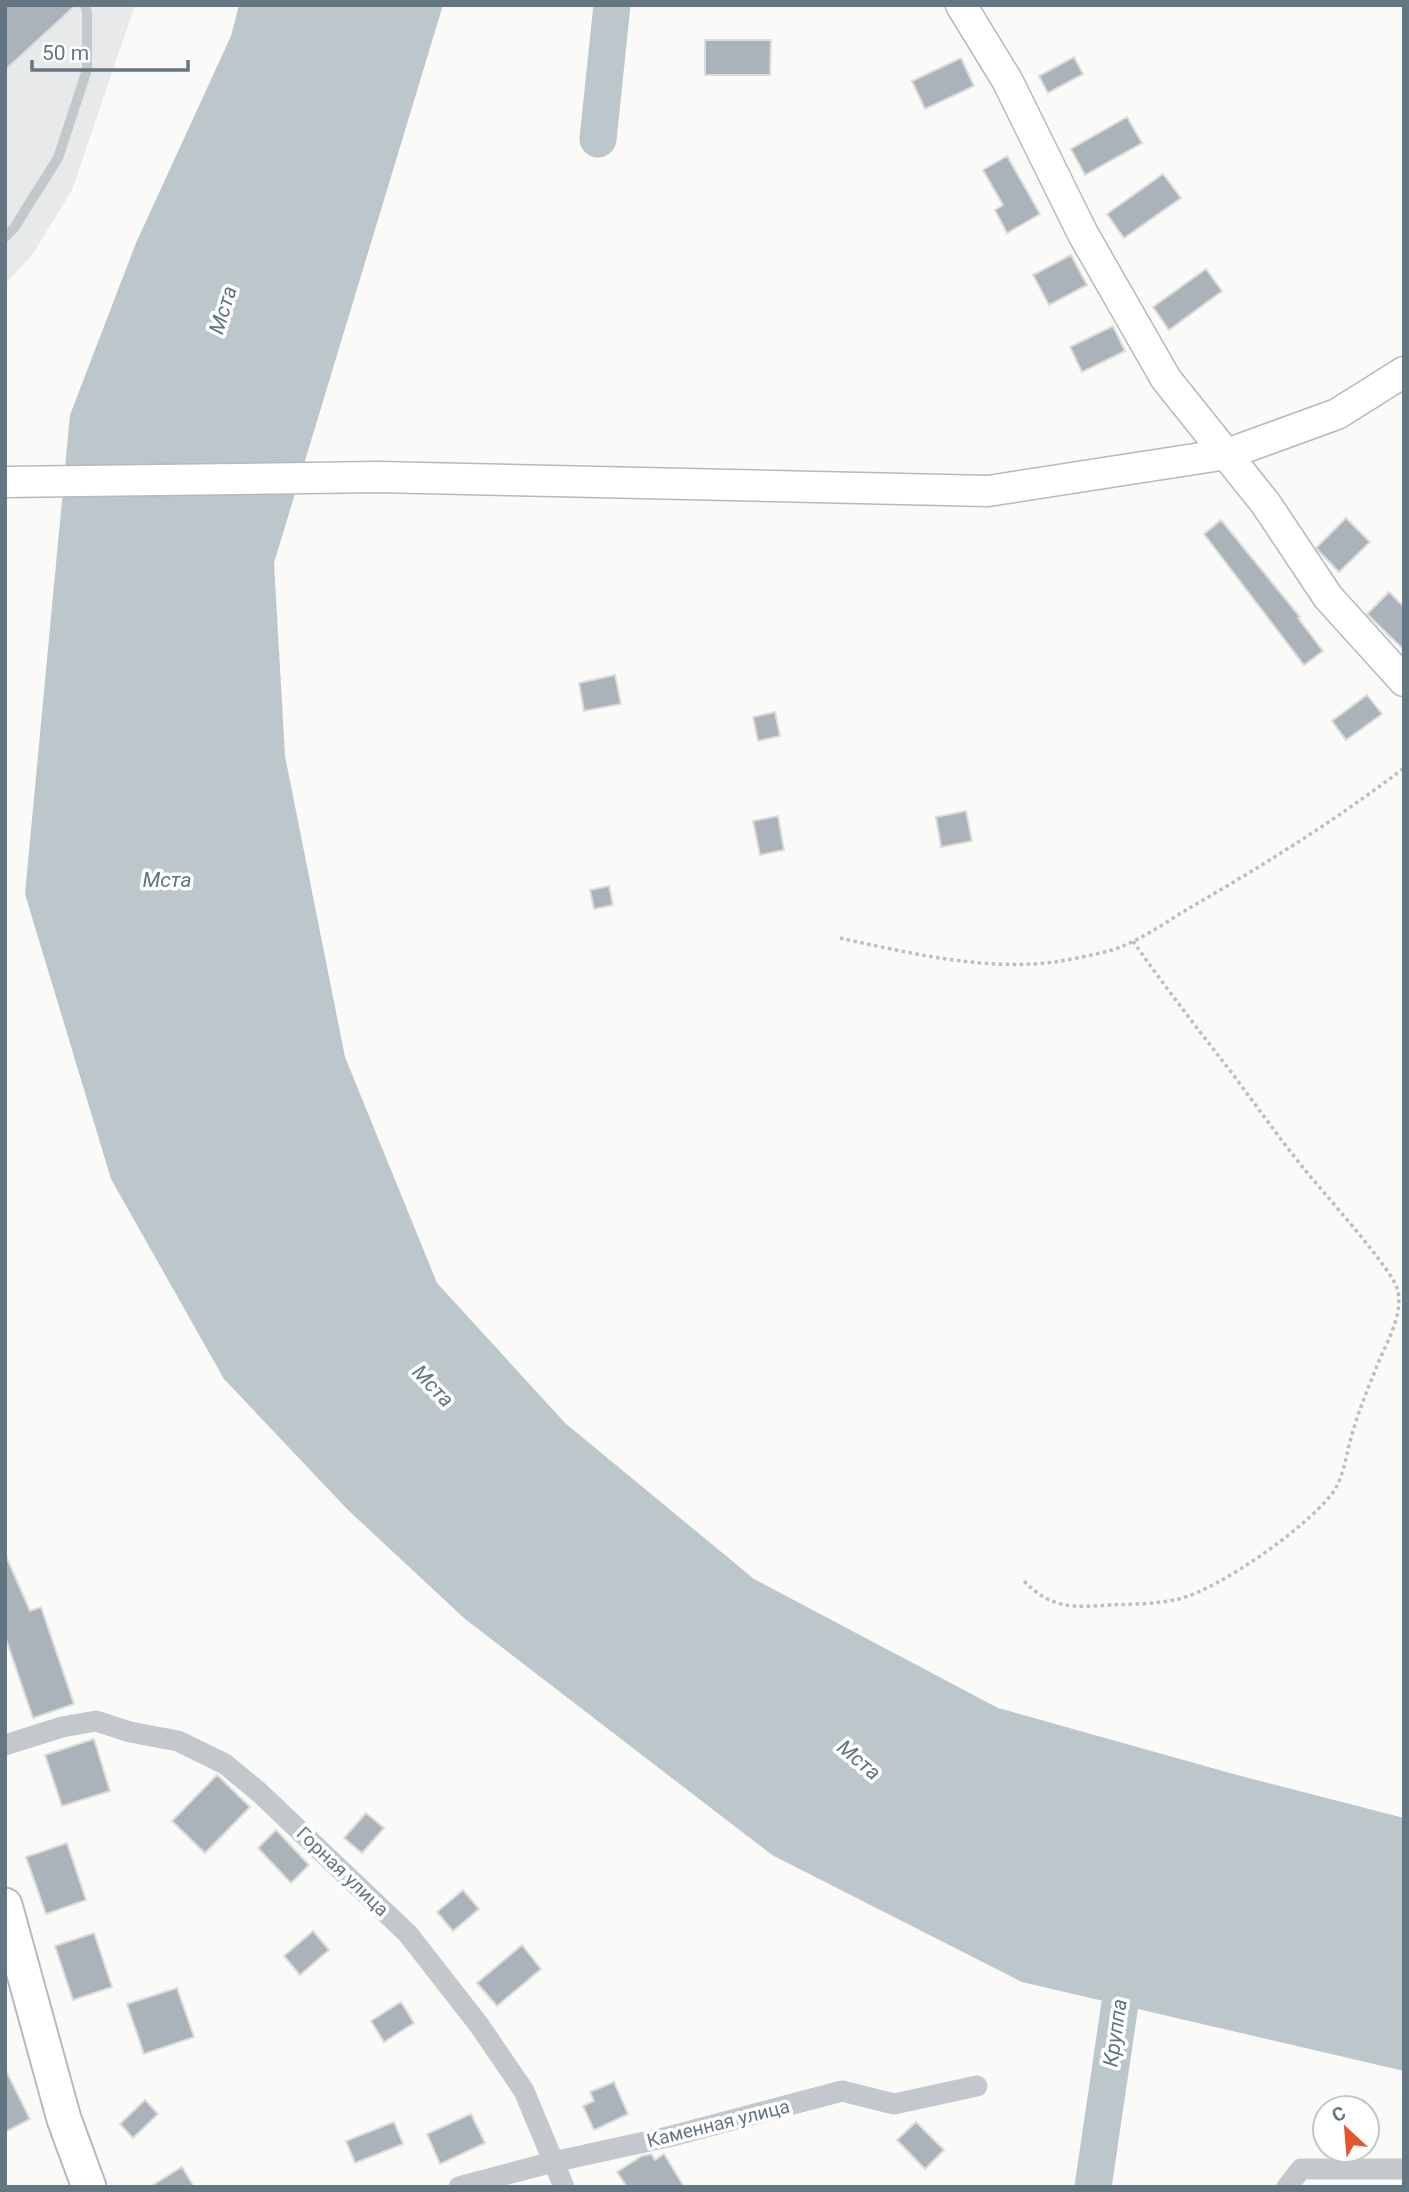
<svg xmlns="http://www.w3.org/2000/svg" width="1409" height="2192" font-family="Roboto,sans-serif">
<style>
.built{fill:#e8e9e9}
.water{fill:#bbc7cb}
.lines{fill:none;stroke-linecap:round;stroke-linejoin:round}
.river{stroke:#bbc7cb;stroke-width:37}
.building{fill:#aab3b9;stroke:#dcdcda;stroke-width:2}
.secondary-casing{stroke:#b3babf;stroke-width:33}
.primary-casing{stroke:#b5babe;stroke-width:37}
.path{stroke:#bbbfc2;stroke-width:3.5;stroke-dasharray:3.5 3.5;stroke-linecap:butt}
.lane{stroke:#c3c8cc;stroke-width:10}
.street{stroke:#c3c8cc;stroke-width:21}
.secondary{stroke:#fff;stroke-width:30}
.primary{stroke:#fff;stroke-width:33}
.labels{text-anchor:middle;stroke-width:7;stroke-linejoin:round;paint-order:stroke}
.street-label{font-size:19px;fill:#657683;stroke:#fff}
.water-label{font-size:21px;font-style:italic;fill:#60757c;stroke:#fff}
</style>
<rect width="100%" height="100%" fill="#fafaf8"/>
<path class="built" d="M5 5H135L72 190 32 255 5 284Z"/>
<path class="water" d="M239 5H443L274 563 285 756 345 1057 437 1283 565 1423 754 1579 998 1708 1237 1775 1404 1818V2071L1022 1982 772 1855 465 1619 348 1510 224 1379 111 1179 25 894 70 415 136 243 231 36Z"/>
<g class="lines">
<path class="river" d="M598 139 612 5
M1093 2187 1127 1956"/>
</g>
<path class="building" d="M5 5H76L5 70Z
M705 40H771L770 75H705Z
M1074 57 1083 74 1048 93 1039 76Z
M961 58 974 86 925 109 912 81Z
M1127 117 1142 143 1085 175 1071 149Z
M1007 156 1040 214 1007 233 995 210 1003 205 983 170Z
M1163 174 1181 198 1124 238 1107 214Z
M1071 255 1087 285 1049 305 1033 275Z
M1206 269 1222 291 1169 330 1153 307Z
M1113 326 1125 351 1082 372 1070 347Z
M1346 518 1370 542 1339 572 1316 548Z
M1221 520 1300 617 1298 618 1323 651 1304 665 1204 534Z
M1389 592 1404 607V650L1367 614Z
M615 675 621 704 584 711 579 683Z
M1367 695 1382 714 1346 740 1332 721Z
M775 712 780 736 758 741 753 717Z
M966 811 972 841 941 847 936 817Z
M778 816 784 850 760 855 753 821Z
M609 886 613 905 594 909 590 890Z
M5 1554 30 1611 41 1607 74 1704 33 1718 5 1636Z
M94 1739 110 1791 62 1806 45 1755Z
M217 1775 250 1807 205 1853 172 1821Z
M366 1813 384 1828 362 1853 344 1838Z
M276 1830 309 1865 291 1883 258 1848Z
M67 1843 86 1900 46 1914 26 1857Z
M463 1890 479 1909 453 1931 437 1912Z
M313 1931 329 1950 300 1975 284 1956Z
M94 1933 112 1987 73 2000 55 1946Z
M522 1945 541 1969 497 2006 477 1983Z
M177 1988 194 2037 144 2054 127 2004Z
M401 2002 414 2023 384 2042 371 2021Z
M5 2069 30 2119 5 2132Z
M614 2082 628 2114 594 2130 583 2106 594 2101 590 2092Z
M145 2100 158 2114 133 2138 120 2124Z
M471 2114 485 2143 440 2164 427 2134Z
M394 2122 403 2144 355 2163 346 2141Z
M916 2122 944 2150 925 2169 897 2140Z
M651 2154 655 2160 664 2154 684 2187H627L617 2172 642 2156Z
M182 2167 194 2187H150Z"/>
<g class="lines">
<defs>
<path id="secondary" d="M961 5 1007 80 1083 234 1166 379 1266 504 1328 597 1404 681
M5 482 378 477 988 491 1227 454 1337 414 1404 372"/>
<path id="primary" d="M5 1905 64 2119 89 2187"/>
</defs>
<use href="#secondary" class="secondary-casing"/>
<use href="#primary" class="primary-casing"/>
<path class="path" d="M840 938C909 953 984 971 1055 962 1073 959 1094 955 1112 950 1140 941 1166 922 1191 907 1264 865 1336 820 1404 768
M1024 1581C1052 1610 1074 1607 1111 1605 1133 1604 1158 1604 1179 1599 1221 1588 1304 1529 1331 1495 1345 1477 1346 1452 1353 1431 1359 1410 1367 1391 1375 1371 1384 1346 1403 1319 1398 1291 1395 1272 1321 1190 1305 1170 1279 1138 1256 1105 1231 1072 1198 1029 1164 986 1133 941"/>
<path class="lane" d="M5 237 14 228 58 158 87 70V12L85 5"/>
<path class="street" d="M5 1745 62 1727 96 1721 130 1732 178 1741 225 1764 260 1793 408 1934 479 2025 524 2091 564 2187
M459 2187 553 2162 672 2136 842 2091 894 2104 977 2086
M1287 2187 1301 2169H1404"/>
<use href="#secondary" class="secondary"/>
<use href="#primary" class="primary"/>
</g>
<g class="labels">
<g class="street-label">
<text transform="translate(343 1871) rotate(44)" y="7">Горная улица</text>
<text transform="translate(718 2123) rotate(-14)" y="7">Каменная улица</text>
</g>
<g class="water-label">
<text transform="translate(223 310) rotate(-73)" y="7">Мста</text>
<text x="167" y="887">Мста</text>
<text transform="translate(433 1386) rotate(46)" y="7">Мста</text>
<text transform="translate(859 1760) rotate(40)" y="7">Мста</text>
<text transform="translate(1115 2033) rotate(-82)" y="7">Круппа</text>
</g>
</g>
<rect width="1409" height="2192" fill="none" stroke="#657683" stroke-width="14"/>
<g transform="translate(1346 2129) rotate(334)"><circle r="33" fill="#ffffff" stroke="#c1c8cd" stroke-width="2"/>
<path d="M0-5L12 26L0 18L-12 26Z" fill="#e4572e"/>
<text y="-10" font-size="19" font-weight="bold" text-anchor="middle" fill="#657683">С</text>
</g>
<path d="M32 60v10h156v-10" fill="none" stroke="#657683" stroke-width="3.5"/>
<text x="42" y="60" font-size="21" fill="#657683" stroke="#ffffff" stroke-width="5" paint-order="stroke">50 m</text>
</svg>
